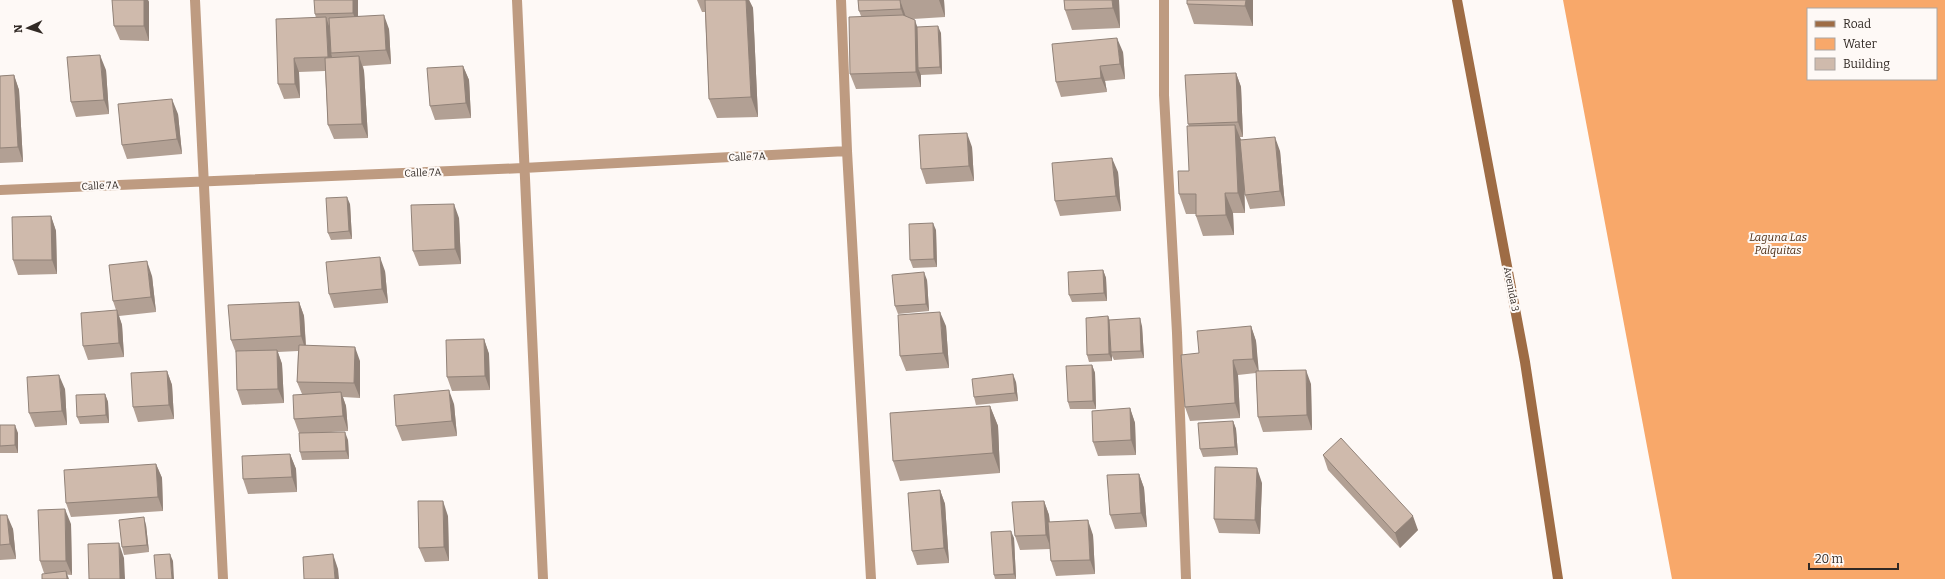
<svg xmlns="http://www.w3.org/2000/svg" width="1945" height="579" font-family="Bitter,serif">
<style>
.water{fill:#f8a86a;fill-rule:evenodd}
.lines{fill:none;stroke-linecap:round;stroke-linejoin:round}
.minor{stroke:#be9b81;stroke-width:10}
.secondary{stroke:#9e6c45;stroke-width:10}
.wall{fill:#b2a094}
.shaded-wall{fill:#918278}
.building{fill:#cfbaac;stroke:#918278}
.labels{text-anchor:middle;stroke-width:4;stroke-linejoin:round;paint-order:stroke}
.street-label{font-size:10px;fill:#312924;stroke:#fef9f6}
.water-label{font-size:11px;font-style:italic;fill:#4c2c12;stroke:#fef9f6}
</style>
<rect width="100%" height="100%" fill="#fef9f6"/>
<path class="water" d="M1563 0H1945V579H1672ZM1808 9H1936V79H1808Z"/>
<g class="lines">
<path class="minor" d="M195 0 223 579
M517 0 543 579
M841 0 847 151 871 579
M1164 0V95L1177 333 1186 579
M0 190 523 168 847 151"/>
<path class="secondary" d="M1457 0 1525 362 1558 579"/>
</g>
<path class="wall" d="M112 0H148L149 2V41L120 40 114 26Z
M358 0V16L389 29 391 64 363 66 364 71 368 138 334 139 328 125 325 71 299 72 300 98 284 99 278 84 316 18 315 14Z
M697 0H749L753 8 758 117 717 118 709 99 705 12H702Z
M858 0H944L945 17 913 19 917 27 941 33 942 74 921 75V87L856 89 850 74 861 16 859 11Z
M1064 0H1119L1120 28 1072 30 1065 10Z
M1253 0V26L1194 24 1187 4Z
M1123 52 1125 79 1105 81 1107 92 1061 97 1056 82Z
M463 66 469 80 471 118 435 120 430 106Z
M106 70 109 114 76 117 71 102Z
M1236 73 1241 87 1243 137H1240L1241 140 1280 151 1285 206 1250 209 1245 195 1244 186 1245 213H1233L1234 235 1203 236 1196 216V214H1186L1179 194 1189 171V126L1188 124Z
M14 75 19 90 23 162 0 163V76Z
M178 114 182 154 127 159 122 145Z
M972 147 974 181 926 184 921 169Z
M1118 172 1121 211 1060 216 1055 201Z
M350 204 352 239 331 240 328 233Z
M51 216 56 231 57 274 18 275 13 260Z
M459 218 461 264 419 266 413 251Z
M936 230 937 267 913 268 910 260Z
M1103 270 1106 278 1107 301 1072 302 1069 295Z
M385 271 388 303 334 308 329 294Z
M152 276 156 312 119 316 122 325 124 357 88 360 83 346 116 310 113 301Z
M927 280 929 311 898 314 895 306Z
M299 302 304 316 306 345 360 361V398L343 397 346 406 348 431 314 433 348 440 349 459 302 460 300 452 299 433 294 419 302 394 297 382 298 351 278 352 282 364 284 403 242 405 237 390 236 353 231 340Z
M1108 316 1110 321 1142 326 1144 358 1114 360 1112 356V361L1089 362 1087 355Z
M946 326 949 368 906 371 900 356Z
M1251 326 1256 341 1258 371 1311 384 1312 430 1263 432 1258 417 1256 373 1238 375 1240 418 1190 421 1185 407 1199 353Z
M484 339 489 354 490 390 452 391 447 377Z
M1092 365 1095 373 1096 409H1070L1068 402Z
M167 371 172 385 174 419 138 422 133 407Z
M1016 382 1018 401 976 405 974 397Z
M65 389 67 425 35 427 29 413Z
M105 394 108 402 109 423 80 424 77 417Z
M454 404 457 436 402 441 396 426Z
M990 406 998 426 1000 473 900 481 893 461Z
M1130 408 1135 423 1136 455 1098 456 1093 442Z
M1233 421 1236 429 1238 455 1203 457 1200 449Z
M0 425 18 433V453H0Z
M290 454 296 469 297 492 248 494 243 479Z
M1323 455 1418 530 1400 548 1328 470Z
M156 464 162 478 163 511 71 517 66 503Z
M1139 474 1144 488 1147 527 1115 529 1110 515Z
M1262 483 1260 534 1219 533 1214 519Z
M940 490 945 504 949 563 917 565 912 551Z
M1044 501 1049 515 1050 522 1093 535 1095 574 1056 576 1051 561 1050 549 1020 550 1015 536Z
M0 515 13 529 16 559 0 560Z
M448 516 449 561 425 562 419 548Z
M71 524 72 575 44 573 40 561Z
M146 525 149 552 124 555 122 547Z
M1014 538 1016 579H995L994 575Z"/>
<path class="shaded-wall" d="M144 0H148L149 2V41L144 26Z
M353 0H358V27L353 13Z
M746 0H749L753 8 758 117 751 97Z
M900 0 907 20 908 29 901 9Z
M939 0H944L945 17Z
M1112 0H1119L1120 28 1113 8Z
M1246 0H1253V26L1245 6Z
M384 15 389 29 391 64 386 50Z
M326 17 331 32V53L332 57 333 71 328 57Z
M915 20 920 35 918 68 921 75V87L916 72Z
M938 26 941 33 942 74 940 67Z
M1117 38 1123 52 1125 79 1120 64Z
M100 55 106 70 109 114 104 100Z
M359 56 364 71 368 138 362 124Z
M294 58 299 72 300 98 295 84Z
M463 66 469 80 471 118 466 103Z
M1100 66 1105 81 1107 92 1101 78Z
M1236 73 1241 87 1243 137 1238 122Z
M14 75 19 90 23 162 18 147Z
M172 99 178 114 182 154 177 139Z
M1235 125 1243 145 1245 213 1238 193Z
M967 133 972 147 974 181 969 166Z
M1275 137 1280 151 1285 206 1280 191Z
M1112 158 1118 172 1121 211 1116 196Z
M1225 193 1233 213 1234 235 1226 215Z
M347 197 350 204 352 239 349 231Z
M454 204 459 218 461 264 455 249Z
M51 216 56 231 57 274 52 260Z
M933 223 936 230 937 267 934 259Z
M380 257 385 271 388 303 382 289Z
M147 261 152 276 156 312 151 297Z
M1103 270 1106 278 1107 301 1104 293Z
M924 272 927 280 929 311 926 304Z
M299 302 304 316 306 351 301 336Z
M117 310 122 325 124 357 119 343Z
M940 312 946 326 949 368 943 353Z
M1108 316 1110 324 1111 352 1112 356V361L1109 354Z
M1140 318 1142 326 1144 358 1141 351Z
M1251 326 1256 341 1259 373 1253 359Z
M484 339 489 354 490 390 485 376Z
M355 347 360 361V398L354 383Z
M277 350 282 364 284 403 278 389Z
M1233 360 1238 375 1240 418 1235 403Z
M1092 365 1095 373 1096 409 1093 401Z
M1306 370 1311 384 1312 430 1307 415Z
M167 371 172 385 174 419 169 405Z
M1013 374 1016 382 1018 401 1015 393Z
M59 375 65 389 67 425 62 411Z
M449 390 454 404 457 436 452 421Z
M341 392 346 406 348 431 343 416Z
M105 394 108 402 109 423 106 415Z
M990 406 998 426 1000 473 993 453Z
M1130 408 1135 423 1136 455 1131 440Z
M1233 421 1236 429 1238 455 1235 447Z
M15 425 18 433V453L15 445Z
M345 432 348 440 349 459 346 451Z
M290 454 296 469 297 492 292 477Z
M156 464 162 478 163 511 158 497Z
M1257 468 1262 483 1260 534 1255 520Z
M1139 474 1144 488 1147 527 1141 513Z
M940 490 945 504 949 563 944 548Z
M443 501 448 516 449 561 444 547Z
M1044 501 1049 515 1051 549 1046 535Z
M65 509 71 524 72 575 66 561Z
M7 515 13 529 16 559 10 544Z
M1413 516 1418 530 1400 548 1395 533Z
M144 517 146 525 149 552 147 545Z
M1088 520 1093 535 1095 574 1090 560Z
M1011 531 1014 538 1016 579 1014 574Z
M119 543 124 558 125 579H120Z
M170 554 173 561 174 579H172Z
M333 554 338 569 339 579H335Z
M66 571 69 579H67Z"/>
<path class="building" d="M112 0H144V26H114Z
M314 0H353V13L315 14Z
M705 0H746L751 97 709 99Z
M858 0H900L901 9 859 11Z
M1064 0H1112L1113 8 1065 10Z
M1187 0H1246L1245 6 1187 4Z
M384 15 386 50 331 53 329 18Z
M903 15 915 20 916 72 850 74 849 17Z
M326 17 328 57 294 58 295 84H278L276 19Z
M938 26 940 67 918 68 917 27Z
M1117 38 1120 64 1100 66 1101 78 1056 82 1052 44Z
M100 55 104 100 71 102 67 57Z
M359 56 362 124 328 125 325 58Z
M463 66 466 103 430 106 427 68Z
M1236 73 1238 122 1188 124 1185 75Z
M14 75 18 147 0 148V76Z
M172 99 177 139 122 145 118 104Z
M1235 125 1238 193H1225L1226 215 1196 216V194H1179L1178 171H1189L1187 126Z
M967 133 969 166 921 169 919 135Z
M1275 137 1280 191 1245 195 1240 140Z
M1112 158 1116 196 1055 201 1052 163Z
M347 197 349 231 328 233 326 198Z
M454 204 455 249 413 251 411 205Z
M51 216 52 260H13L12 217Z
M933 223 934 259 910 260 909 224Z
M380 257 382 289 329 294 326 262Z
M147 261 151 297 113 301 109 265Z
M1103 270 1104 293 1069 295 1068 272Z
M924 272 926 304 895 306 892 275Z
M299 302 301 336 231 340 228 305Z
M117 310 119 343 83 346 81 313Z
M940 312 943 353 900 356 898 315Z
M1108 316 1109 354 1087 355 1086 318Z
M1140 318 1141 351 1111 352 1109 320Z
M1251 326 1253 359 1233 360 1235 403 1185 407 1181 355 1199 353 1197 331Z
M484 339 485 376 447 377 446 340Z
M299 345 355 347 354 383 297 382Z
M277 350 278 389 237 390 236 351Z
M1092 365 1093 401 1068 402 1066 366Z
M1306 370 1307 415 1258 417 1256 371Z
M167 371 169 405 133 407 131 373Z
M1013 374 1015 393 974 397 972 379Z
M59 375 62 411 29 413 27 377Z
M449 390 452 421 396 426 394 395Z
M341 392 343 416 294 419 293 395Z
M105 394 106 415 77 417 76 395Z
M990 406 993 453 893 461 890 413Z
M1130 408 1131 440 1093 442 1092 411Z
M1233 421 1235 447 1200 449 1198 423Z
M0 425H15V445L0 446Z
M345 432 346 451 300 452 299 433Z
M1341 438 1413 516 1395 533 1323 455Z
M290 454 292 477 243 479 242 456Z
M156 464 158 497 66 503 64 470Z
M1215 467 1257 468 1255 520 1214 519Z
M1139 474 1141 513 1110 515 1107 475Z
M940 490 944 548 912 551 908 493Z
M418 501H443L444 547 419 548Z
M1044 501 1046 535 1015 536 1012 502Z
M65 509 66 561H40L38 510Z
M0 515H7L10 544 0 545Z
M144 517 147 545 122 547 119 520Z
M1088 520 1090 560 1051 561 1048 522Z
M1011 531 1014 574 994 575 991 532Z
M119 543 120 579H89L88 544Z
M170 554 172 579H156L154 555Z
M333 554 335 579H304L303 557Z
M66 571 67 579H42V574Z"/>
<g class="labels">
<g class="street-label">
<text transform="translate(747 156) rotate(-3)" y="4">Calle 7A</text>
<text transform="translate(423 172) rotate(-2)" y="4">Calle 7A</text>
<text transform="translate(100 185) rotate(-3)" y="4">Calle 7A</text>
<text transform="translate(1512 289) rotate(79)" y="4">Avenida 3</text>
</g>
<g class="water-label">
<text x="1778" y="241">Laguna Las<tspan x="1778" dy="13">Palquitas</tspan></text>
</g>
</g>
<rect x="1807" y="8" width="130" height="72" fill="#fef9f6" stroke="#aca6a2"/>
<rect x="1815" y="21" width="20" height="6" fill="#9e6c45" stroke="#aca6a2"/>
<text x="1843" y="28" font-size="12" fill="#312924">Road</text>
<rect x="1815" y="38" width="20" height="12" fill="#f8a86a" stroke="#aca6a2"/>
<text x="1843" y="48" font-size="12" fill="#312924">Water</text>
<rect x="1815" y="58" width="20" height="12" fill="#cfbaac" stroke="#aca6a2"/>
<text x="1843" y="68" font-size="12" fill="#312924">Building</text>
<g transform="translate(28 28) rotate(266)" stroke="#fef9f6" stroke-width="3" paint-order="stroke">
<path d="M0-3L7 15L0 10L-7 15Z" fill="#312924"/>
<text y="-6" font-size="11" font-weight="bold" text-anchor="middle" fill="#312924">N</text>
</g>
<path d="M1809 563v6h89v-6" fill="none" stroke="#312924" stroke-width="2"/>
<text x="1815" y="563" font-size="12" fill="#312924" stroke="#fef9f6" stroke-width="3" paint-order="stroke">20 m</text>
</svg>
